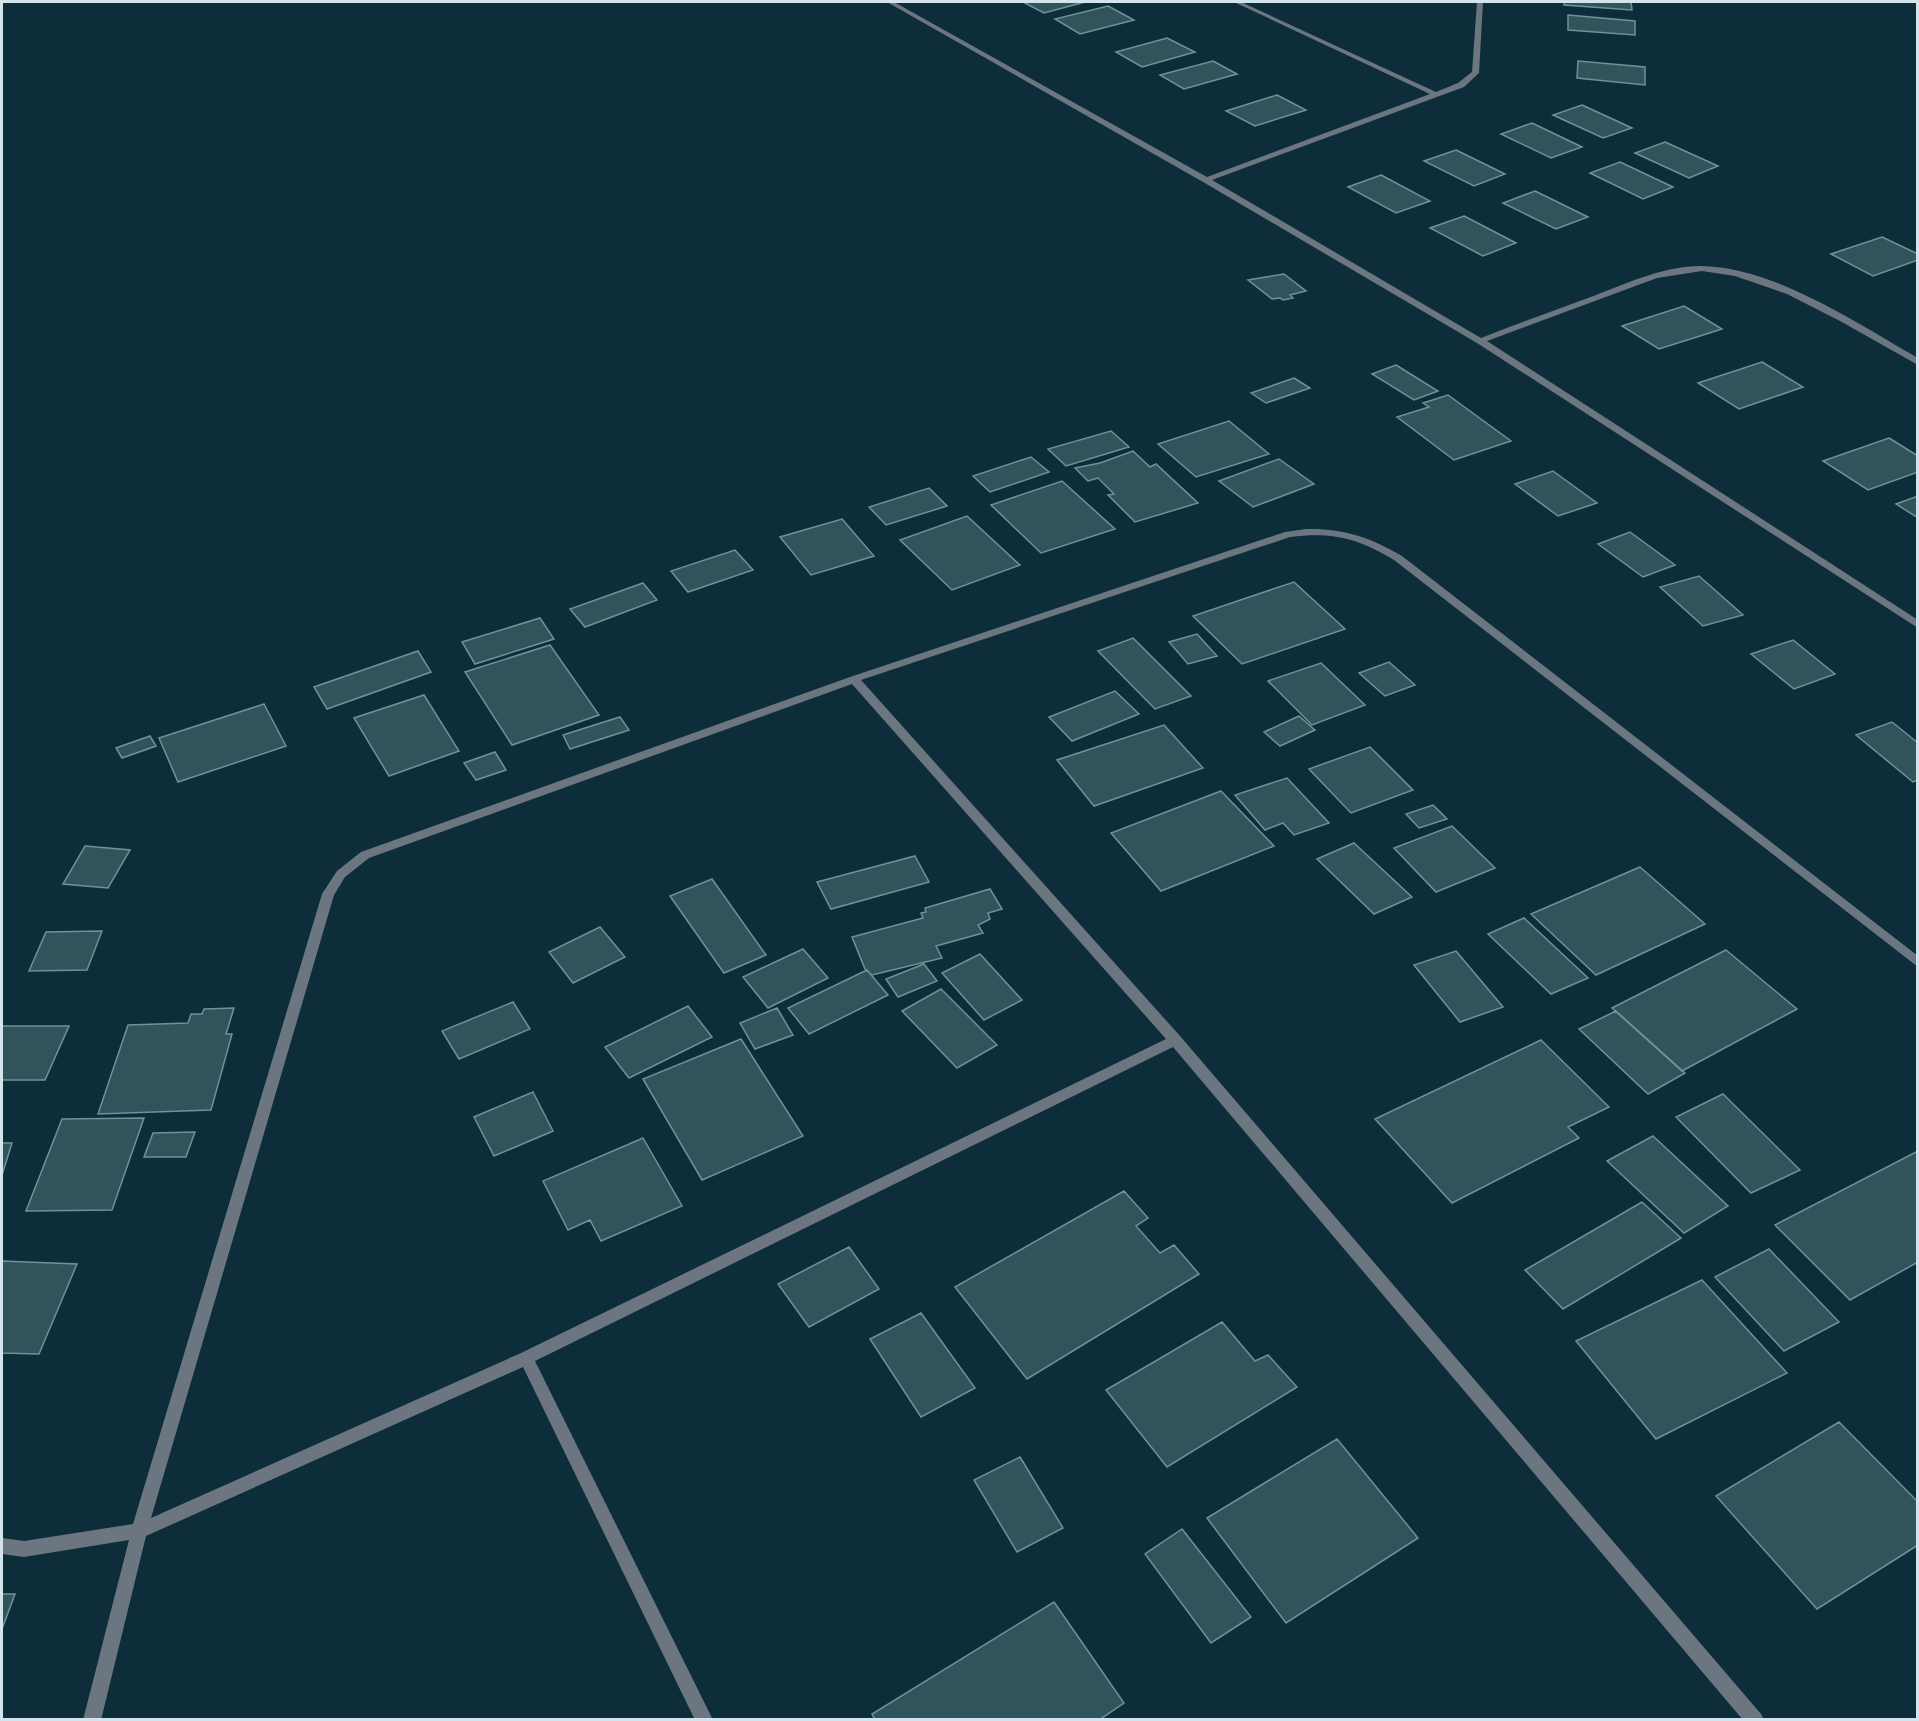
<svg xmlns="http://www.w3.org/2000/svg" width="1919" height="1721" font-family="'Noto Sans',sans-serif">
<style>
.building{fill:#30545b;stroke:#6d9399;stroke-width:1.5}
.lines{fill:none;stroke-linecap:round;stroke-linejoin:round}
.minor{fill:#6c7680;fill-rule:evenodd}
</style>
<rect width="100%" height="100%" fill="#0e2d3a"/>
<path class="building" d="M1023 2H1085L1044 13Z
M1564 2H1631L1632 10 1564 5Z
M1108 6 1134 20 1080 34 1055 19Z
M1568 15 1635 21V35L1568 30Z
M1167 38 1195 52 1142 67 1116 52Z
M1213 61 1237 74 1184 89 1160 75Z
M1578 61 1645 67V85L1577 78Z
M1277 95 1306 110 1255 126 1226 111Z
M1582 105 1632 128 1603 138 1553 115Z
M1532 123 1582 147 1551 158 1501 134Z
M1665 142 1718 166 1689 178 1635 153Z
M1456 150 1505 174 1474 186 1424 161Z
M1620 162 1673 187 1643 199 1590 173Z
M1381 175 1430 201 1396 213 1348 187Z
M1535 191 1588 217 1556 229 1503 203Z
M1464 216 1516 243 1483 256 1430 228Z
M1882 237 1918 254V260L1873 276 1831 254Z
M1284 274 1306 291 1290 295 1293 298 1283 300 1280 298 1272 299 1248 280Z
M1684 306 1722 329 1659 349 1622 326Z
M1762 362 1803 387 1739 409 1698 383Z
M1396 365 1438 391 1414 400 1372 374Z
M1294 378 1310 388 1266 403 1251 393Z
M1448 395 1511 441 1454 460 1397 417 1429 407 1423 403Z
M1229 421 1269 454 1196 477 1158 444Z
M1111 431 1129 447 1066 466 1048 449Z
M1889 438 1918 456V472L1868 490 1823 461Z
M1133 451 1150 467 1156 464 1198 503 1135 522 1108 495 1114 494 1098 478 1088 481 1075 468 1100 463Z
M1031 457 1049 472 990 492 973 476Z
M1279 459 1314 484 1253 507 1219 481Z
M1553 471 1597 503 1558 516 1515 484Z
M1062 481 1115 529 1041 553 991 505Z
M929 488 947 506 886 525 869 507Z
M1918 496V518L1896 504Z
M967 516 1020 565 952 590 900 540Z
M842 519 874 556 811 575 780 537Z
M1630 532 1675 565 1643 577 1598 544Z
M735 550 753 570 688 592 671 571Z
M1699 576 1743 615 1703 626 1660 587Z
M1294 582 1345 629 1242 664 1193 616Z
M643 583 657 600 585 627 570 609Z
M540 618 554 639 475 664 462 642Z
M1197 634 1217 656 1188 664 1169 642Z
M1133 638 1191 696 1155 709 1098 651Z
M1793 640 1835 674 1794 689 1751 654Z
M550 645 599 715 512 745 465 672Z
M418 651 431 672 327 709 314 687Z
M1389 662 1415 685 1385 696 1359 673Z
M1321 663 1365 705 1312 725 1268 681Z
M1115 691 1139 714 1072 741 1049 717Z
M424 695 459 751 389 776 354 718Z
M264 704 286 746 178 782 159 738Z
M1299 716 1315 730 1280 746 1264 732Z
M620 717 629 730 570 749 563 735Z
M1892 722 1918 743V780L1913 782 1856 735Z
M1164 725 1203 768 1094 806 1057 760Z
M150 736 156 746 122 758 116 748Z
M1370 747 1413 790 1351 813 1309 769Z
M495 752 506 770 476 780 464 763Z
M1287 778 1329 823 1294 835 1283 823 1265 830 1235 795Z
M1221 791 1274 846 1161 891 1111 833Z
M1433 805 1447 819 1419 828 1406 814Z
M1452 826 1495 868 1436 892 1394 848Z
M1354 843 1412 897 1374 914 1317 859Z
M85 846 130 850 108 888 63 884Z
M915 856 929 882 831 909 817 882Z
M1640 867 1705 924 1596 975 1531 914Z
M712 879 766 955 724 973 670 896Z
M990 889 1002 909 988 913 990 919 978 925 983 933 936 946 942 958 872 975 865 969 852 937 923 918 921 913 926 912 925 908Z
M1524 918 1588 978 1551 994 1488 934Z
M600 927 625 957 573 983 549 952Z
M102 931 87 970 29 971 46 932Z
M803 949 828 978 768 1008 743 977Z
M1726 950 1797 1009 1682 1071 1612 1008Z
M1456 951 1503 1007 1460 1022 1414 965Z
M980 954 1022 1000 984 1020 942 973Z
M924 964 937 981 898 997 886 979Z
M867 970 888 995 809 1034 788 1008Z
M941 989 997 1045 957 1068 902 1011Z
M513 1002 530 1029 459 1059 442 1031Z
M688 1006 712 1037 629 1078 605 1047Z
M234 1008 226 1034H232L211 1110 98 1114 128 1025 188 1023 191 1014H202L204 1009Z
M777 1008 793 1035 755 1049 740 1023Z
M1616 1011 1685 1073 1648 1094 1579 1029Z
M2 1026H69L45 1080H2Z
M741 1039 803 1136 702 1180 643 1079Z
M1541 1040 1609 1107 1568 1127 1579 1138 1452 1203 1375 1119Z
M533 1092 553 1131 494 1156 474 1117Z
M1723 1094 1800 1170 1751 1193 1676 1117Z
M144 1118 112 1210 26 1211 62 1119Z
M195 1132 186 1157H144L153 1133Z
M1653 1136 1728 1206 1684 1233 1607 1161Z
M643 1138 682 1206 601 1241 590 1220 568 1230 543 1181Z
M2 1143H12L2 1175Z
M1918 1151V1262L1850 1300 1775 1225Z
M1124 1191 1148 1218 1136 1226 1160 1253 1174 1245 1199 1274 1027 1379 955 1287Z
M1642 1202 1681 1238 1563 1309 1525 1270Z
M849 1247 879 1289 809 1327 778 1284Z
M1769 1249 1839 1322 1784 1351 1715 1277Z
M2 1261 77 1264 39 1354 2 1353Z
M1702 1280 1787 1373 1656 1439 1576 1341Z
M921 1313 975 1388 921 1417 870 1339Z
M1222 1322 1255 1361 1268 1355 1297 1387 1167 1467 1106 1390Z
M1839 1422 1918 1502V1545L1817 1609 1716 1496Z
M1337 1439 1418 1538 1286 1623 1207 1518Z
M1020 1457 1063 1528 1017 1552 974 1480Z
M1182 1529 1251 1617 1211 1643 1145 1554Z
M2 1594H15L2 1629Z
M1054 1602 1124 1703 1099 1720H875L872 1714Z"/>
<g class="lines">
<path class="minor" d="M887 2H894L1207 177 1430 94 1234 2H1241L1436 92 1458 83 1472 72 1477 2H1483L1479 73 1464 87 1212 180 1481 338C1519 323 1558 309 1596 295 1630 282 1665 266 1701 266 1774 267 1856 323 1918 358V365L1840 321 1787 294 1735 276 1702 271 1657 278 1487 341 1918 620V628L1477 343 1203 182Z
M1306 529C1342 528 1370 537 1402 556L1918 956V967L1394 560C1357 538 1333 532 1290 537L861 680 1180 1036 1761 1714 1764 1720H1743L1173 1047 535 1361 713 1720H695L523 1367 146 1536 101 1720H83L129 1540 24 1557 2 1554V1538L24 1541 133 1524 322 894 337 871 361 852 850 677 1285 532ZM852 684 1166 1039 521 1353 151 1518 334 895 345 877 369 858Z"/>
</g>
<rect width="1919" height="1721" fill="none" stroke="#d3e4ed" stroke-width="6"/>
</svg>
